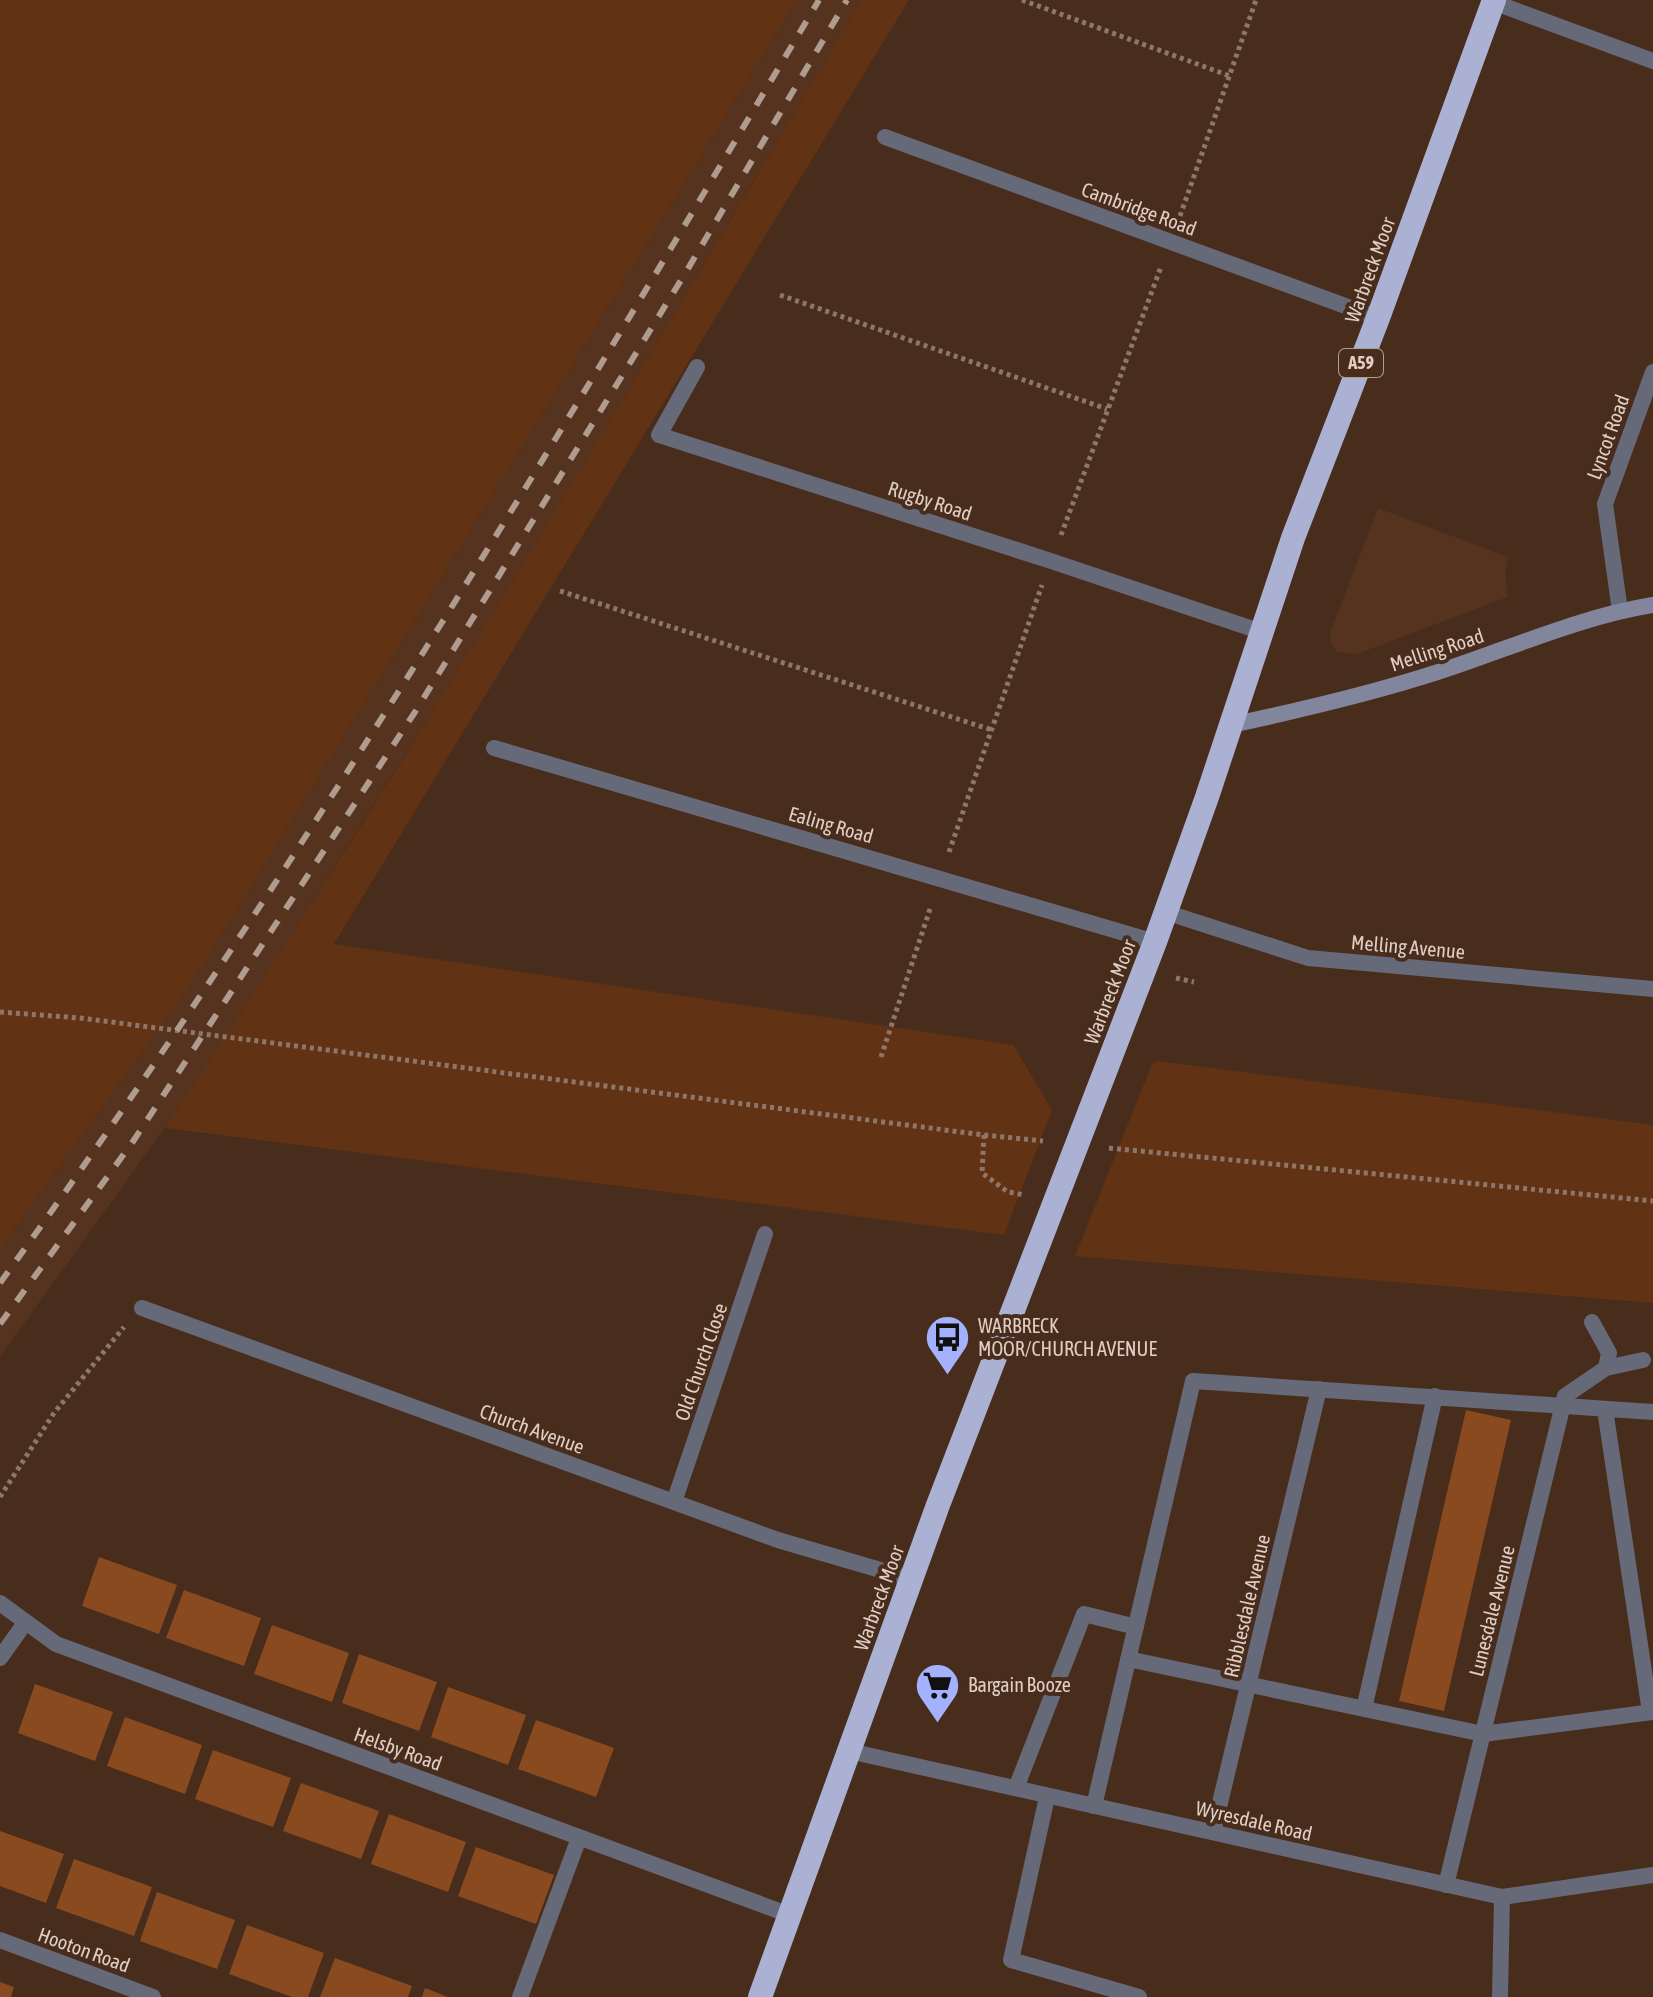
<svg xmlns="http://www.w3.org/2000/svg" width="1653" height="1997" font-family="'Asap Condensed',sans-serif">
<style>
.built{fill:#55331e}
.green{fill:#613214}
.building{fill:#8a4a20}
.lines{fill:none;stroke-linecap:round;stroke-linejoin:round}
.path{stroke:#8e7669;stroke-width:5;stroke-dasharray:4 4;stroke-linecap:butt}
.lane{stroke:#666977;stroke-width:16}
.street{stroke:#666977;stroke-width:16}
.secondary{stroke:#82869c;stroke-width:16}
.highway{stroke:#aab1d3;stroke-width:24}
.rail{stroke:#b09b8f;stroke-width:6;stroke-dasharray:14 14;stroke-linecap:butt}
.labels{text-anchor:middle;stroke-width:8;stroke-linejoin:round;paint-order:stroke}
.shield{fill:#482c1c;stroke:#b29d92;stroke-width:2}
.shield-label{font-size:18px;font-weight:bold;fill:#e0cec4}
.street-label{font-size:20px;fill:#e0cec4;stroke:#482c1c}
.poi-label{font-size:20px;fill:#e0cec4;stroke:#482c1c;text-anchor:start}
</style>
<rect width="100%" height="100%" fill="#482c1c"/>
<path class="built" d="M797 0H862L508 591 210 1065 0 1357V1249L193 981Z
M1378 508 1508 557 1505 575 1508 597 1357 654 1337 652 1330 641 1331 630Z"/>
<path class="green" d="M0 0H797L193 981 0 1249Z
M862 0H909L334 944 1013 1045 1052 1110 1004 1235 165 1128C411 760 635 379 862 0Z
M1157 1061 1653 1125V1303L1075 1256 1152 1064Z"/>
<path class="building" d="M1466 1410 1511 1420 1444 1711 1399 1701Z
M99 1557 177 1585 159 1634 82 1606Z
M184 1590 261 1618 244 1666 166 1638Z
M272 1625 349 1653 332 1702 254 1674Z
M359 1654 437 1682 419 1731 342 1703Z
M35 1684 113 1712 95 1761 18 1733Z
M448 1687 526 1715 508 1765 431 1737Z
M125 1717 202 1745 185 1794 107 1766Z
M536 1720 614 1748 596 1797 518 1769Z
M213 1750 291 1778 273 1827 195 1799Z
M301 1783 379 1811 361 1859 283 1831Z
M389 1814 466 1842 448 1892 371 1864Z
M0 1831 64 1854 46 1903 0 1886Z
M476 1847 554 1875 536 1924 458 1896Z
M74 1859 152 1887 134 1936 56 1908Z
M157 1892 235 1920 217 1969 140 1941Z
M247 1925 324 1953 308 1997H292L229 1974Z
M335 1958 412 1986 408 1997H320Z
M0 1982 14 1987 11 1997H0Z
M425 1988 448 1997H422Z"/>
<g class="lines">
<path class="path" d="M1022 0 1230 76
M1180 216 1256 0
M780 295 1107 409
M1061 535 1161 267
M560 591 992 730
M949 852 1042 585
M1176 978 1194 982
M0 1012 80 1018 984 1135 1043 1141
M881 1057 931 906
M984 1135 982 1173 1008 1192 1025 1195
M1109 1148 1653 1201
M0 1497 54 1413 124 1327"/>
<path class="lane" d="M1605 1409 1650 1712
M1128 1659 1483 1734 1653 1712
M1364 1709 1435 1396
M1016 1788 1084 1614 1136 1627
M1047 1797 1011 1960 1139 1997
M1094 1806 1193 1381 1653 1412
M520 1997 579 1838
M1500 1997 1502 1897"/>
<path class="street" d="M1493 2 1653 61
M885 137 1378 318
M697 367 659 435 1051 561 1262 632
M1620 611 1605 504 1653 372
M494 748 1155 942
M1165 912 1308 958 1653 989
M142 1308 778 1540 911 1579
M1606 1368 1643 1360
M674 1502 765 1234
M0 1603 56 1644 790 1915
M0 1658 25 1623
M849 1751 1502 1897 1653 1875
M1213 1832 1319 1389
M1446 1885 1565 1396 1606 1368 1609 1353 1592 1322
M0 1940 153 1997"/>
<path class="secondary" d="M1231 725C1301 710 1370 694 1438 672 1509 649 1579 617 1653 605"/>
<path class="highway" d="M760 1997 938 1505 1155 942 1207 797 1293 538 1378 318 1494 0"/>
<path class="rail" d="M0 1283C298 872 560 436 819 0
M0 1324 132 1143 415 712 686 272 847 0"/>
</g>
<defs>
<symbol id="bus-pin" viewBox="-11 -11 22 30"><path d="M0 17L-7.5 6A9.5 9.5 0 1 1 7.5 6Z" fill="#a4b1fc" stroke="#482c1c"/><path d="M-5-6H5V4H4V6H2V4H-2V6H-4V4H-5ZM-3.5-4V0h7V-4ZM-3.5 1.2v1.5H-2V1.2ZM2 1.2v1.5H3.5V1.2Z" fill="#111"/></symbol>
<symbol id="supermarket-pin" viewBox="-11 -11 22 30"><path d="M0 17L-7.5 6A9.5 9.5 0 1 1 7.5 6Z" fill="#a4b1fc" stroke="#482c1c"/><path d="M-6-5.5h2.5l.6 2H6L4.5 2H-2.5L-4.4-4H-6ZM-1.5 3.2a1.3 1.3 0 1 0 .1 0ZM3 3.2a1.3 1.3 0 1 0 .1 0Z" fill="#111"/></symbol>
</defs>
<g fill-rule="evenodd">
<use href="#bus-pin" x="922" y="1312" width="51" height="69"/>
<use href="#supermarket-pin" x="912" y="1660" width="51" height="69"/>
</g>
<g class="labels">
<rect class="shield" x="1339" y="349" width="44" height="28" rx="6"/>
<g class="shield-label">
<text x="1361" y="369">A59</text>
</g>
<g class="street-label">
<text transform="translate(1139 209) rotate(20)" y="7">Cambridge Road</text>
<text transform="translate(1370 270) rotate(-70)" y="7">Warbreck Moor</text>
<text transform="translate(1608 437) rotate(-70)" y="7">Lyncot Road</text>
<text transform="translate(930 501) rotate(18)" y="7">Rugby Road</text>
<text transform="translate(1437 650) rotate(-18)" y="7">Melling Road</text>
<text transform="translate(831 825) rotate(16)" y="7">Ealing Road</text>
<text transform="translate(1408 947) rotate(5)" y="7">Melling Avenue</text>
<text transform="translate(1110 992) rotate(-69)" y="7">Warbreck Moor</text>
<text transform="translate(701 1362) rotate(-71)" y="7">Old Church Close</text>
<text transform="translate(532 1429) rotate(20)" y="7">Church Avenue</text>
<text transform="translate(879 1598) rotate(-70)" y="7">Warbreck Moor</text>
<text transform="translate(1247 1606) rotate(-77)" y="7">Ribblesdale Avenue</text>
<text transform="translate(1492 1611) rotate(-76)" y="7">Lunesdale Avenue</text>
<text transform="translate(398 1749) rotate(20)" y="7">Helsby Road</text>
<text transform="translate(1254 1821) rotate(13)" y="7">Wyresdale Road</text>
<text transform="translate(84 1950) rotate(20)" y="7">Hooton Road</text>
</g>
<g class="poi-label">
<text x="978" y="1333">WARBRECK<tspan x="978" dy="23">MOOR/CHURCH AVENUE</tspan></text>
<text x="968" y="1692">Bargain Booze</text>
</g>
</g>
</svg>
